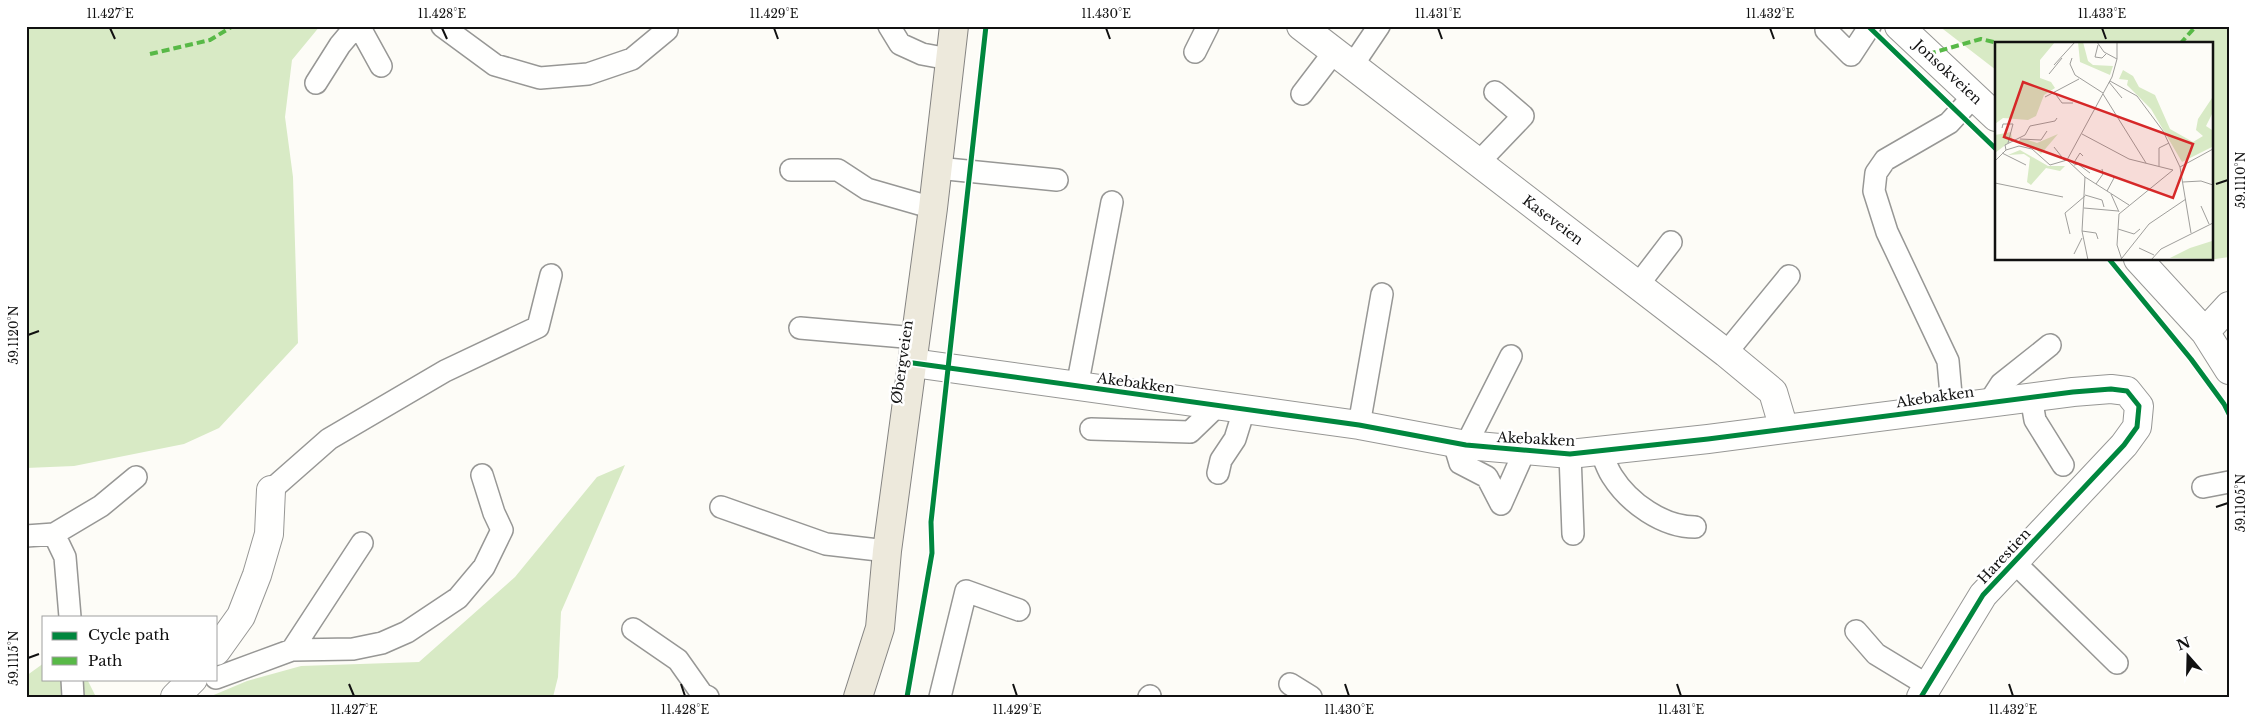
<svg xmlns="http://www.w3.org/2000/svg" width="2255" height="723" font-family="'Libre Baskerville',serif">
<style>
.forest{fill:#d8eac5}
.lines{fill:none;stroke-linecap:round;stroke-linejoin:round}
.service-casing{stroke:#979795;stroke-width:24}
.minor-casing{stroke:#979795;stroke-width:30}
.primary-casing{stroke:#858482;stroke-width:30}
.service{stroke:#fffffe;stroke-width:21}
.minor{stroke:#fffffe;stroke-width:28}
.primary{stroke:#ede9dc;stroke-width:28}
.quiet{stroke:#58b947;stroke-width:4;stroke-dasharray:8 4;stroke-linecap:butt}
.cycleway-casing{stroke:#fff;stroke-width:8}
.cycleway{stroke:#00873e;stroke-width:5}
.ticks{fill:none;stroke:#111;stroke-width:2}
.labels{text-anchor:middle;stroke-width:5;stroke-linejoin:round;paint-order:stroke}
.street-label{font-size:14px;fill:#111;stroke:#fff}
.inset-road{fill:none;stroke:#9f9e9b;stroke-width:1}
.view{fill:#d62828;fill-opacity:0.15;stroke:#d62828;stroke-width:2.5}
.inset-edge{fill:none;stroke:#111;stroke-width:2.5}
.neatline{fill:none;stroke:#111;stroke-width:2}
.ticks-label{font-size:12px;text-anchor:middle;fill:#111}
</style>
<rect width="100%" height="100%" fill="#fdfcf7"/>
<path class="forest" d="M26 26H320L292 60 285 117 293 177 298 343 219 428 184 444 74 466 26 468Z
M1939 26H2229V257L2202 261 2199 259H2211V44H1996V70Z
M625 465 561 612 558 677 553 697H209L247 681 301 666 419 662 515 577 597 477Z
M44 663V679H87L96 697H26V676Z"/>
<g class="lines">
<defs>
<path id="service" d="M359 26 381 66
M442 26 495 65 540 78 588 74 632 59 667 30
M889 26 900 44 922 54 949 59
M1826 30 1851 55 1870 26
M1195 52 1208 26
M1352 66 1379 26
M316 83 340 45 356 26
M1302 94 1334 52
M1478 163 1523 116 1495 92
M937 168 1057 180
M791 170H838L867 189 933 208
M1638 285 1671 242
M800 328 916 338
M1726 353 1789 276
M1077 387 1112 202
M2031 397 2035 420 2063 465
M1990 401 2001 384 2050 345
M1952 406 1948 361 1887 232 1874 191 1876 173 1885 160 1949 123 1974 96
M1359 425 1382 294
M1091 429 1190 432 1217 406
M1454 443 1460 463 1487 477 1501 504
M1466 445 1511 356
M1601 451C1604 459 1607 468 1612 476 1629 503 1663 527 1695 527
M1570 454 1573 534
M1218 473 1221 460 1235 439 1244 410
M2203 487 2229 482
M271 490 329 439 445 371 538 327 551 275
M1501 504 1525 450
M721 507 826 544 887 551
M54 534 101 506 136 477
M26 536 54 534 65 557 70 617
M2014 562 2117 663
M633 629 678 660 702 694 708 697
M1856 631 1876 654 1927 685
M292 650 362 543
M216 678 292 650 353 649 382 643 407 632 458 598 484 567 502 530 494 513 482 475
M72 679 73 697
M1290 684 1311 697
M940 697 966 591 1019 610
M1149 697 1150 696"/>
<path id="minor" d="M1301 26 1726 353 1773 392 1784 429
M1899 26 1996 117
M2138 259 2205 332 2229 370
M2205 332 2229 306
M913 363 1359 425 1466 445 1570 454 1708 439 2073 392 2111 389 2127 391 2139 406 2137 427 2124 445 1983 595 1921 697
M216 651 241 616 257 575 269 534 271 490
M175 697 193 679"/>
<path id="primary" d="M858 697 880 628 887 551 933 208 954 26"/>
</defs>
<use href="#service" class="service-casing"/>
<use href="#minor" class="minor-casing"/>
<use href="#primary" class="primary-casing"/>
<use href="#service" class="service"/>
<use href="#minor" class="minor"/>
<use href="#primary" class="primary"/>
<path class="quiet" d="M2180 44 2196 26
M150 54 210 40 233 26
M1928 54 1981 39 2002 44"/>
<defs>
<path id="cycleway" d="M1868 26 1996 149
M2109 259 2191 359 2224 404 2229 414
M913 363 1359 425 1466 445 1570 454 1708 439 2073 392 2111 389 2127 391 2139 406 2137 427 2124 445 1983 595 1921 697
M907 697 932 553 931 522 986 26"/>
</defs>
<use href="#cycleway" class="cycleway-casing"/>
<use href="#cycleway" class="cycleway"/>
</g>
<path class="ticks" d="M110 28 115 39M442 28 447 39M774 28 778 39M1106 28 1110 39M1438 28 1442 39M1770 28 1774 39M2102 28 2106 39M2216 184 2228 180M28 335 39 331M2216 507 2228 503M28 658 39 654M349 684 354 696M681 684 685 696M1013 684 1017 696M1345 684 1349 696M1677 684 1681 696M2009 684 2013 696"/>
<g class="labels">
<g class="street-label">
<text transform="translate(1948 72) rotate(43)" y="5">Jonsokveien</text>
<text transform="translate(1553 220) rotate(37)" y="5">Kaseveien</text>
<text transform="translate(902 362) rotate(-82)" y="5">Øbergveien</text>
<text transform="translate(1136 383) rotate(8)" y="5">Akebakken</text>
<text transform="translate(1935 397) rotate(-8)" y="5">Akebakken</text>
<text transform="translate(1536 439) rotate(3)" y="5">Akebakken</text>
<text transform="translate(2004 556) rotate(-47)" y="5">Harestien</text>
</g>
</g>
<g transform="translate(1995 42)">
<rect width="218" height="218" fill="#fdfcf7"/>
<path d="M0 0H60L45 18V36L56 40 60 46 49 53 41 74 33 78 8 76 0 82ZM83 0H88L93 19 98 23 118 24 115 33 85 20ZM128 28 138 34 144 45 160 53 175 87 198 100 208 94 201 88 203 77 217 56V72L211 84 217 88V105L187 120 156 67 132 43 133 38 124 37ZM16 90 17 98 0 111V93ZM63 92 46 112 37 104 24 101V98H33L42 101ZM25 108 53 124H70L65 129 51 126 36 143 32 140 35 116 29 112 13 113ZM217 199V217L175 216 195 206Z" fill="#d8eac5"/>
<path class="inset-road" d="M102 0 109 10 122 17M103 3 100 15 107 16 111 12M77 16 75 22 80 33 108 51M59 23 80 0M54 32 67 16M115 39 142 54 168 89 185 125 196 191M114 40 127 56M59 50 67 61H78M108 52 151 121M50 55 84 37M7 86 8 82H18L13 101M87 92 134 117 178 128 124 172 122 203 127 218M25 97 46 98 52 89M59 105 70 119M11 108 10 103 30 93 35 84 60 79 62 76M7 111 31 123M72 118 90 135 87 189 93 218M0 119 11 108 24 104 37 107 55 123 72 118 117 35 122 17V0M78 122 85 111 88 114M79 123 83 122 95 131M164 124V106L174 101M185 125 218 107M90 135 134 163M188 140 206 139 218 143M0 141 68 155M101 142 108 132 107 127M112 149 119 136 116 133M116 152 124 170M90 153 107 158 109 165M206 164 214 182M89 166 123 169M123 187 139 192 145 187M87 189 101 191 103 197M75 192 70 171 90 154M144 206 159 213M79 212 87 196M127 216 154 182 191 157M156 218 166 207 218 181"/>
<path class="view" d="M28 40 198 102 178 156 9 95Z"/>
<rect width="218" height="218" class="inset-edge"/>
</g>
<rect width="2255" height="723" fill="none" stroke="#ffffff" stroke-width="55"/>
<rect x="42" y="616" width="175" height="65" fill="#ffffff" stroke="#a0a0a0"/>
<rect x="52" y="632" width="25" height="8" fill="#00873e" stroke="#a0a0a0"/>
<text x="88" y="640" font-size="15" fill="#111111">Cycle path</text>
<rect x="52" y="657" width="25" height="8" fill="#58b947" stroke="#a0a0a0"/>
<text x="88" y="666" font-size="15" fill="#111111">Path</text>
<g transform="translate(2188 656) rotate(340)" stroke="#ffffff" stroke-width="4" paint-order="stroke">
<path d="M0-4L9 19L0 12L-9 19Z" fill="#111111"/>
<text y="-8" font-size="14" font-weight="bold" text-anchor="middle" fill="#111111">N</text>
</g>
<rect x="28" y="28" width="2200" height="668" class="neatline"/>
<g class="ticks-label">
<text x="110" y="18">11.427°E</text>
<text x="442" y="18">11.428°E</text>
<text x="774" y="18">11.429°E</text>
<text x="1106" y="18">11.430°E</text>
<text x="1438" y="18">11.431°E</text>
<text x="1770" y="18">11.432°E</text>
<text x="2102" y="18">11.433°E</text>
<text transform="translate(2241 180) rotate(-90)" y="4">59.1110°N</text>
<text transform="translate(14 335) rotate(-90)" y="4">59.1120°N</text>
<text transform="translate(2241 503) rotate(-90)" y="4">59.1105°N</text>
<text transform="translate(14 658) rotate(-90)" y="4">59.1115°N</text>
<text x="354" y="714">11.427°E</text>
<text x="685" y="714">11.428°E</text>
<text x="1017" y="714">11.429°E</text>
<text x="1349" y="714">11.430°E</text>
<text x="1681" y="714">11.431°E</text>
<text x="2013" y="714">11.432°E</text>
</g>
</svg>
